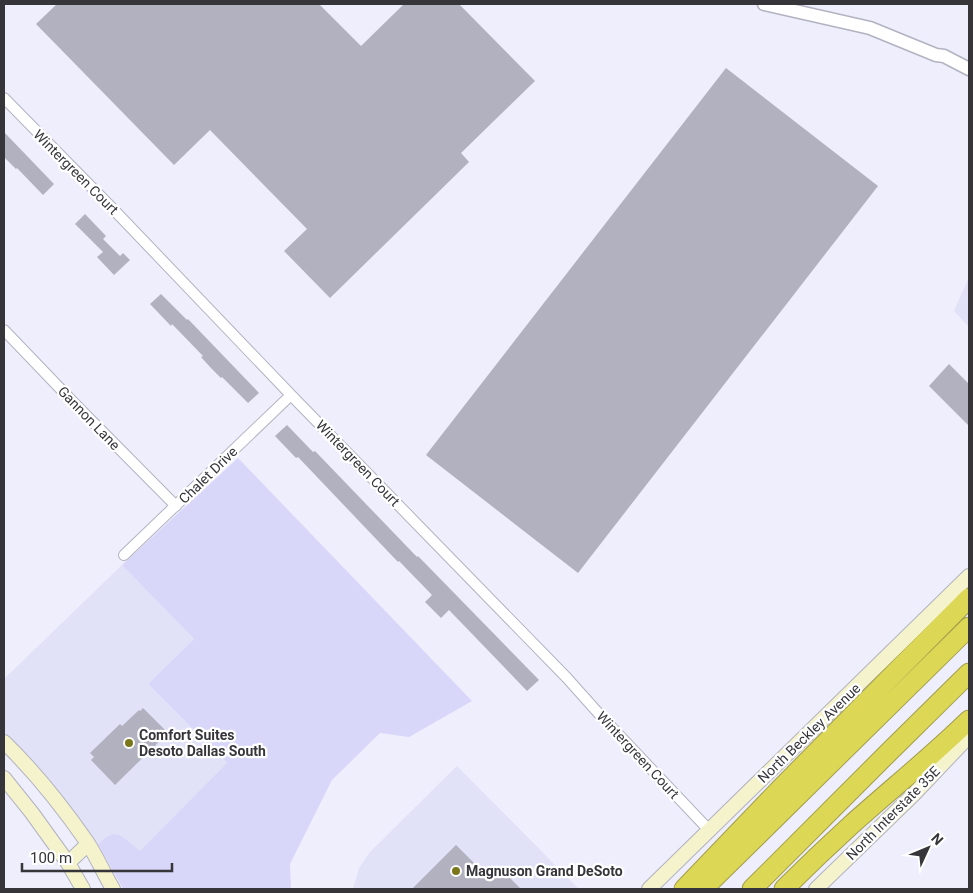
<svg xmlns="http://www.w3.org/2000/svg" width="973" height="893" font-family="Roboto,sans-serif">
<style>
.built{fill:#e1e1f8}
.green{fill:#d8d7f9}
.building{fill:#b1b1bf}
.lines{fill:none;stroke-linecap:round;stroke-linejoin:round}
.minor-casing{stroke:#b2b2c1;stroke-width:12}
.tertiary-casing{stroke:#b2b2c1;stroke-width:15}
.secondary-casing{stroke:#b2b2c1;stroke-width:16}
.motorway-casing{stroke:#a29e4c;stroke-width:21}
.minor{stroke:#fff;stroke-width:10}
.tertiary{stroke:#fff;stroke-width:12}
.secondary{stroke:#f5f3cc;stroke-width:14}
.motorway{stroke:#ddd756;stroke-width:19}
.poi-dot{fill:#7a761a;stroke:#fff;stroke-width:2}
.labels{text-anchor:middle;stroke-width:4.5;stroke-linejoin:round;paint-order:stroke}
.street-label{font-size:14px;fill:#35353a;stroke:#fff}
.poi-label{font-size:14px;font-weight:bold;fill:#35353a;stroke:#fff;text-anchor:start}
</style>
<rect width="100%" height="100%" fill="#eeeefd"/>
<path class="built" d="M969 277V327L954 311Z
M122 565 194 639 148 684 227 763 140 852 132 847 123 837 109 835 98 844 49 779 4 732V679Z
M457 766 579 889H353L359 868 370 852Z"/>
<path class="green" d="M238 458 472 701 409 737 380 733 332 780 290 864 291 889H123L98 844C101 842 104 838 108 836 121 829 131 846 140 851L227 763 148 684 194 639 122 565Z"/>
<path class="building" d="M57 4H319L361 46 404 4H459L535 81 461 153 469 162 330 298 284 251 307 229 210 130 174 165 36 24Z
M726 68 878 186 578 573 426 455Z
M4 132 54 184 43 195 17 168 16 169 4 157Z
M85 214 106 236 103 239 120 256 123 253 130 260 114 275 97 257 103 252 75 224Z
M161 294 187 320 188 319 259 393 248 403 222 377 221 378 210 367 201 357 203 356 172 324 171 326 150 304Z
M949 364 969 384V426L929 386Z
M287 425 313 452 315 451 417 557 418 556 539 680 527 691 449 610 441 618 425 602 432 595 399 561 398 562 298 457 296 458 275 436Z
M143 708 168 733 115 785 91 760 94 757 90 753 120 724 122 726 139 710 140 711Z
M456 845 487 876 498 866 521 889H412Z"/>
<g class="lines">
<defs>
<path id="minor" d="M4 98 115 211 291 395 567 678 600 715 709 830
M4 330 74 403 176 506
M124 555 291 395"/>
<path id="tertiary" d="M764 4 870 28 936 55 944 56 969 69"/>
<path id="secondary" d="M4 742C35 772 62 806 87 842 97 857 104 874 113 889
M4 778 32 813 68 863 83 889
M68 863 88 844
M649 889 969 576
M816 889 914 794 969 736"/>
<path id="motorway" d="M684 889 781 788 969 598
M703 889 969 627
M752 889 889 752 969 673
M784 889C806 867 828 846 851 825 890 790 931 757 969 720"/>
</defs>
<use href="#minor" class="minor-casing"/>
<use href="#tertiary" class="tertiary-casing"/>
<use href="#secondary" class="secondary-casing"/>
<use href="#motorway" class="motorway-casing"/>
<use href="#minor" class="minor"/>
<use href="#tertiary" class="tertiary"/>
<use href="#secondary" class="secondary"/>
<use href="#motorway" class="motorway"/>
</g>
<g class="poi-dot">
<circle cx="129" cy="743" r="5"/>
<circle cx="456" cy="871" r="5"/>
</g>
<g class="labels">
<g class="street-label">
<text transform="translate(76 172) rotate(45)" y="5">Wintergreen Court</text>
<text transform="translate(89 418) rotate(46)" y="5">Gannon Lane</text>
<text transform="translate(358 463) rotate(46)" y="5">Wintergreen Court</text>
<text transform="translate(208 475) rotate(-44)" y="5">Chalet Drive</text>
<text transform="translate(809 733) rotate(-44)" y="5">North Beckley Avenue</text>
<text transform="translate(638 755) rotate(47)" y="5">Wintergreen Court</text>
<text transform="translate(893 813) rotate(-45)" y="5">North Interstate 35E</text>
</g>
<g class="poi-label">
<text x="139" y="740">Comfort Suites<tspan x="139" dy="16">Desoto Dallas South</tspan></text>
<text x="466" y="876">Magnuson Grand DeSoto</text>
</g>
</g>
<rect width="973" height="893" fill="none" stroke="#35353a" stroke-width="10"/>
<g transform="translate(928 848) rotate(46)" stroke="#ffffff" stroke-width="4" paint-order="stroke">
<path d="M0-4L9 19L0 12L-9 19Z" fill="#35353a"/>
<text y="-8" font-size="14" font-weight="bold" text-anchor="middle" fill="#35353a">N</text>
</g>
<path d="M22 863v8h150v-8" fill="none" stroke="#35353a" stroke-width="2.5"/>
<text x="30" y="863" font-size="15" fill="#35353a" stroke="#ffffff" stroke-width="4" paint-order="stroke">100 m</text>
</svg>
